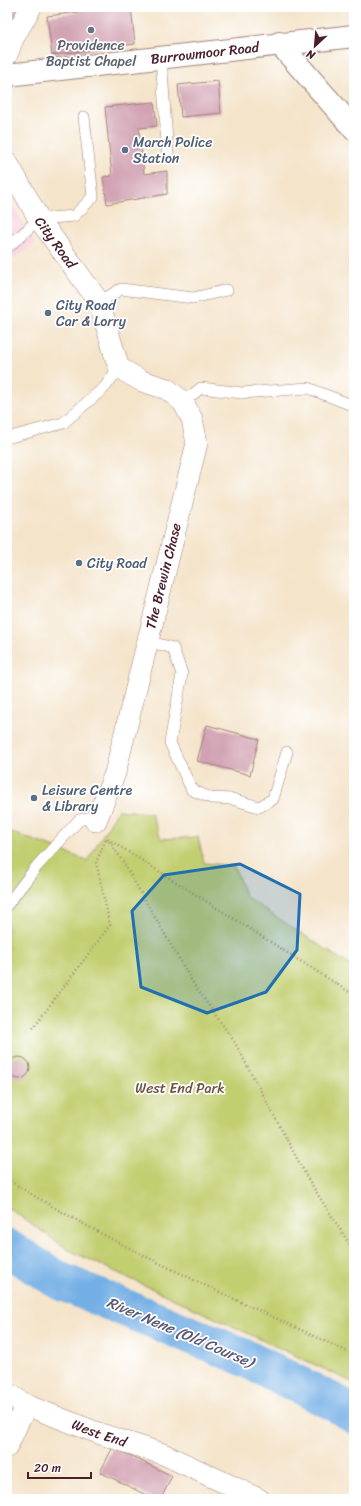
<svg xmlns="http://www.w3.org/2000/svg" width="361" height="1506" font-family="Sriracha,sans-serif">
<style>
.built{fill:#f6cfd8}
.green{fill:#c2cf71;stroke:#86774e}
.lines{fill:none;stroke-linecap:round;stroke-linejoin:round}
.river{stroke:#73afe5;stroke-width:38}
.building{fill:#d1a1b2}
.service-casing{stroke:#9f827a;stroke-width:12}
.minor-casing{stroke:#9f827a;stroke-width:22}
.tertiary-casing{stroke:#9f827a;stroke-width:24}
.path{stroke:#9f827a;stroke-width:2.5;stroke-dasharray:1 3;stroke-linecap:butt}
.service{stroke:#fff;stroke-width:11}
.minor{stroke:#fff;stroke-width:21}
.tertiary{stroke:#fff;stroke-width:22}
.marked{fill:#1f6fb2;fill-opacity:0.2;stroke:#1f6fb2;stroke-width:3;stroke-linejoin:round}
.worship-dot{fill:#6b7280;stroke:#fff;stroke-width:1.5}
.service-dot{fill:#5c6f8a;stroke:#fff;stroke-width:1.5}
.labels{text-anchor:middle;stroke-width:3.5;stroke-linejoin:round;paint-order:stroke}
.worship-label{font-size:14px;fill:#5b616d;stroke:#fff}
.street-label{font-size:14px;fill:#4a1f2b;stroke:#fff}
.service-label{font-size:14px;fill:#4e5e75;stroke:#fff;text-anchor:start}
.park-label{font-size:14px;fill:#6e5440;stroke:#fff}
.water-label{font-size:15px;font-style:italic;fill:#5a5975;stroke:#fff}
</style>
<rect width="100%" height="100%" fill="#fff"/>
<filter id="ink" filterUnits="userSpaceOnUse"><feTurbulence type="fractalNoise" baseFrequency=".025" numOctaves="2"/><feDisplacementMap in="SourceGraphic" scale="8" xChannelSelector="R" yChannelSelector="G"/><feConvolveMatrix kernelMatrix="1 2 1 2 8 2 1 2 1" color-interpolation-filters="sRGB"/></filter>
<filter id="wash" filterUnits="userSpaceOnUse"><feTurbulence type="fractalNoise" baseFrequency=".012" numOctaves="4" result="noise"/><feDisplacementMap in="SourceGraphic" scale="16" xChannelSelector="R" yChannelSelector="G"/><feGaussianBlur stdDeviation="0.9" result="paint"/><feColorMatrix in="noise" values="0 0 0 0 0 0 0 0 0 0 0 0 0 0 0 0 0 1.4 0 .05"/><feComposite in="paint" operator="in"/></filter>
<g filter="url(#wash)">
<rect width="100%" height="100%" fill="#f4e4ca"/>
<path class="built" d="M7 195 35 244 7 263Z"/>
<path class="green" d="M118 810 151 813 161 839 198 837 204 863 234 866 246 897 354 968V1383L69 1250 7 1207V831L55 848 87 861Z"/>
<g class="lines">
<path class="river" d="M7 1248 60 1281 241 1356 339 1405 354 1415"/>
</g>
<g id="blocks">
<path class="building" d="M7 7H26L7 32Z
M79 7H131L135 44 52 55 47 16 80 12Z
M218 81 221 113 181 117 178 85Z
M154 102 157 126 139 128 144 174 167 171V194L107 204 103 177 112 176 105 107Z
M207 725 259 739 250 775 197 761Z
M8 1068a11 11 0 1 1 22 0a11 11 0 1 1-22 0Z
M113 1447 172 1476 161 1499H154L100 1472Z"/>
</g>
</g>
<g filter="url(#ink)">
<use href="#blocks" fill-opacity="0" stroke="#9f827a" stroke-width="1"/>
<g class="lines">
<defs>
<path id="service" d="M161 57 168 156
M7 248 39 219 74 216 93 197 84 117
M99 302 121 289 193 298 227 290
M183 402 201 388 242 393 308 388 354 406
M7 438 63 423 105 387 119 368
M147 641 173 648 182 674 170 743 192 790 211 798 232 799 259 807 273 799 287 752
M7 905 37 866 79 820 98 815"/>
<g id="minor">
<path d="M7 55 13 39 31 7"/>
<path id="s1" d="M7 162 39 219 99 302 119 368 142 381 167 389 183 402 192 419 197 443 115 773 96 821"/>
<path id="s2" d="M7 1393 26 1405 98 1433 163 1454 259 1499"/>
<path d="M7 1447 26 1405"/>
</g>
<g id="tertiary">
<path d="M279 43 354 129"/>
<path id="s3" d="M7 75 354 36"/>
</g>
</defs>
<use href="#service" class="service-casing"/>
<use href="#minor" class="minor-casing"/>
<use href="#tertiary" class="tertiary-casing"/>
<path class="path" d="M107 838 120 857 193 983 234 1041 308 1179 354 1251
M108 839 354 995
M33 1028 110 925 96 862 106 840
M7 1179C114 1247 232 1297 346 1351L354 1353"/>
<use href="#service" class="service"/>
<use href="#minor" class="minor"/>
<use href="#tertiary" class="tertiary"/>
</g>
</g>
<path class="marked" d="M240 864 300 894 297 950 266 992 207 1013 141 987 132 911 164 875Z"/>
<circle class="worship-dot" cx="91" cy="30" r="4"/>
<g class="service-dot">
<circle cx="125" cy="150" r="4"/>
<circle cx="48" cy="313" r="4"/>
<circle cx="79" cy="563" r="4"/>
<circle cx="34" cy="798" r="4"/>
</g>
<g class="labels">
<g class="worship-label">
<text x="91" y="50">Providence<tspan x="91" dy="16">Baptist Chapel</tspan></text>
</g>
<g class="street-label">
<text dy="5" stroke="none"><textPath href="#s3" startOffset="199">Burrowmoor Road</textPath></text>
<text dy="5" stroke="none"><textPath href="#s1" startOffset="94">City Road</textPath></text>
<text transform="translate(163 576) rotate(-76)" y="5">The Brewin Chase</text>
<text dy="5" stroke="none"><textPath href="#s2" startOffset="101">West End</textPath></text>
</g>
<g class="service-label">
<text x="133" y="147">March Police<tspan x="133" dy="16">Station</tspan></text>
<text x="56" y="310">City Road<tspan x="56" dy="16">Car &amp; Lorry</tspan></text>
<text x="87" y="568">City Road</text>
<text x="42" y="795">Leisure Centre<tspan x="42" dy="16">&amp; Library</tspan></text>
</g>
<g class="park-label">
<text x="180" y="1093">West End Park</text>
</g>
<g class="water-label">
<text transform="translate(180 1332) rotate(23)" y="5">River Nene (Old Course)</text>
</g>
</g>
<rect width="361" height="1506" fill="none" stroke="#fff" stroke-width="24"/>
<g transform="translate(315 46) rotate(206)" stroke="#ffffff" stroke-width="3" paint-order="stroke">
<path d="M0-3L7 15L0 10L-7 15Z" fill="#4a1f2b"/>
<text y="-6" font-size="11" font-weight="bold" text-anchor="middle" fill="#4a1f2b">N</text>
</g>
<path d="M28 1472v6h63v-6" fill="none" stroke="#4a1f2b" stroke-width="2"/>
<text x="34" y="1472" font-size="12" fill="#4a1f2b" stroke="#ffffff" stroke-width="3" paint-order="stroke">20 m</text>
</svg>
